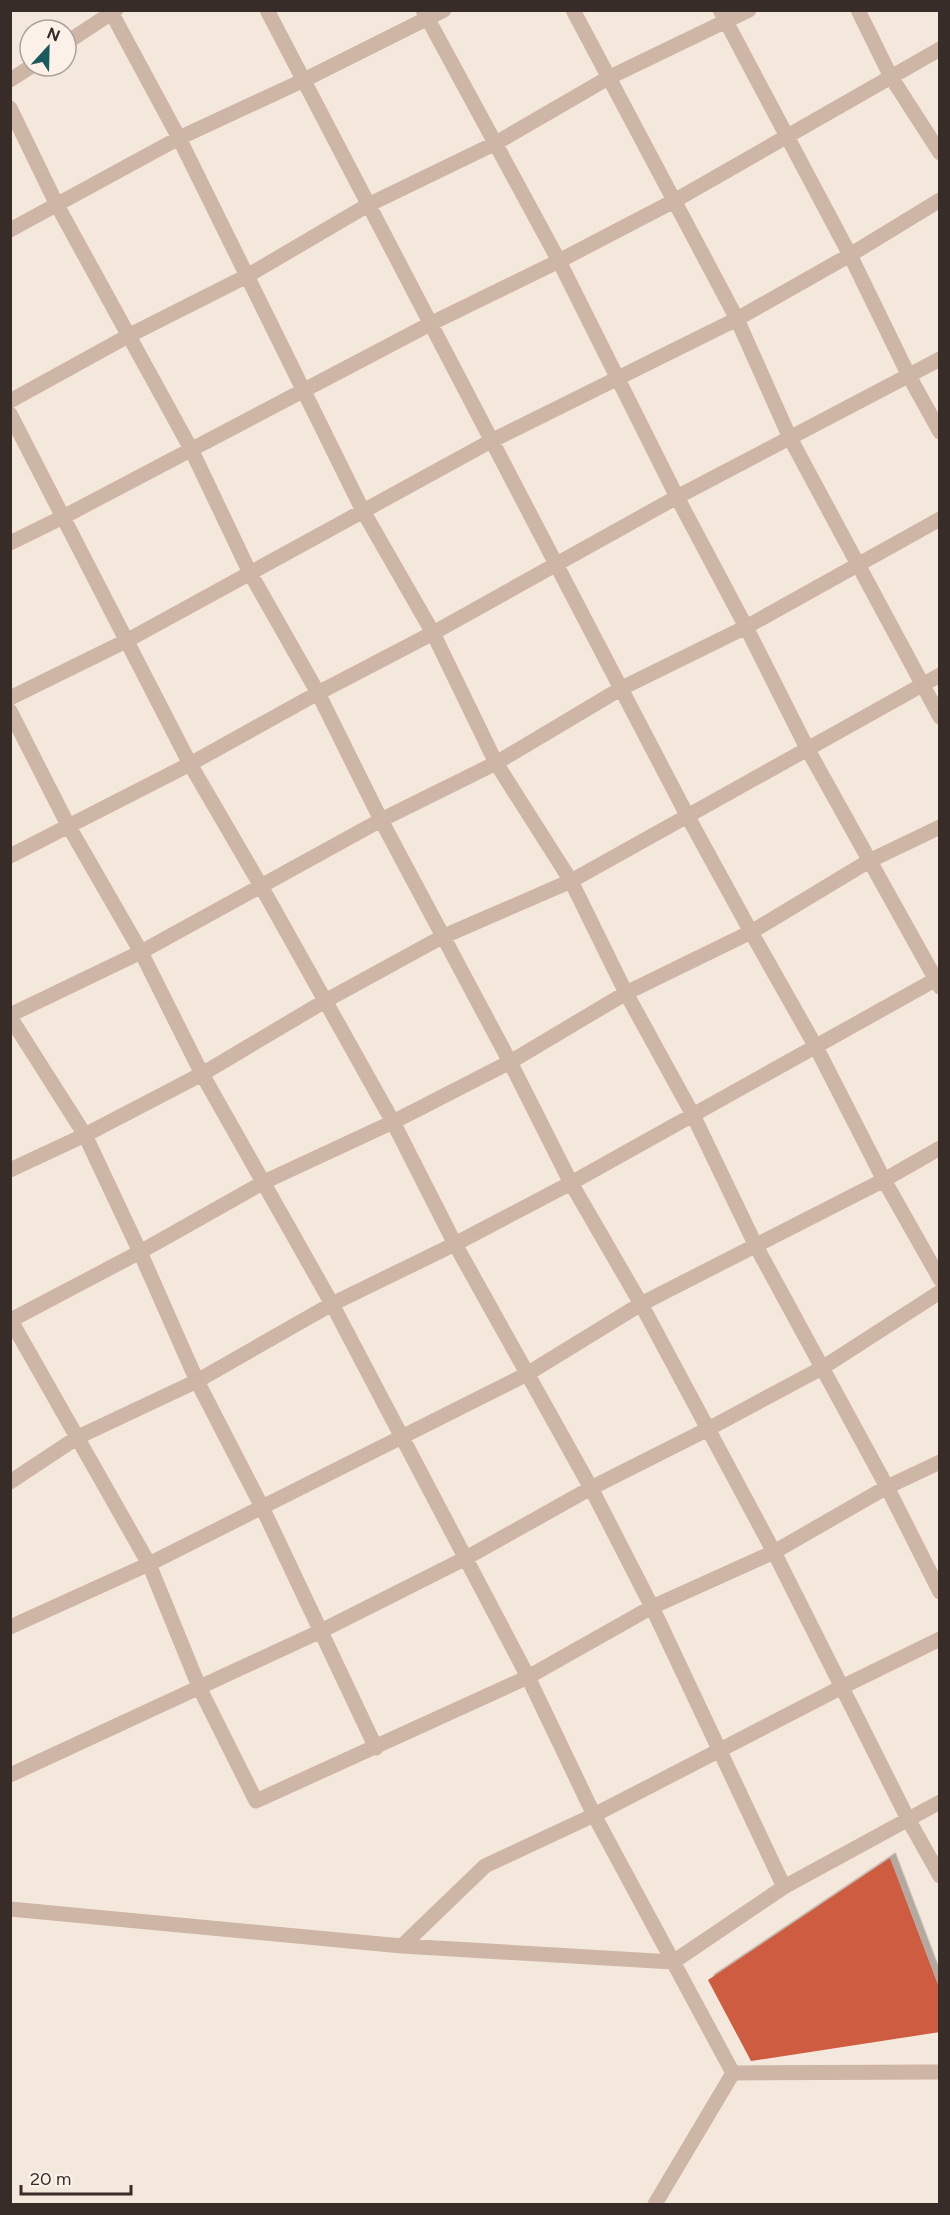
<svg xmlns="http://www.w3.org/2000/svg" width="950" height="2215" font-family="Figtree,sans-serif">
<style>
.building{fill:#ce5b3f;filter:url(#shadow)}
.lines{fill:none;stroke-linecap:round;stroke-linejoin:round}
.street{stroke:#cdb6a6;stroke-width:15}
</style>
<defs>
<filter id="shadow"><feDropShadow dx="5.5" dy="-5.5" stdDeviation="0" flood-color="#0004"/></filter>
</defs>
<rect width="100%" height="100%" fill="#f4e7db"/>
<path class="building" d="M890 1858 940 1990V2032L751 2061 708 1980Z"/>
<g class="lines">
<path class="street" d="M110 10 179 138 363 511 433 633 496 763 571 881 626 993 693 1115 756 1246 887 1487 940 1592
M267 10 688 817 751 932 816 1047 884 1180 940 1279
M423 10 559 261 677 497 746 627 808 750 940 987
M573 10 737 319 790 438 940 717
M720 10 850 255 909 376 940 432
M858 10 891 77 940 153
M66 43 116 10
M10 80 32 66
M10 108 57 205 191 449 250 573 318 693 381 820 510 1062 571 1183 641 1304 774 1552 908 1819 940 1876
M10 230 179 138 304 80 444 10
M10 401 128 336 247 276 368 205 496 143 608 78 749 10
M10 414 190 764 261 886 393 1122 455 1244 591 1488 652 1607 784 1887
M10 543 63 517 430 324 559 261 674 201 940 49
M10 698 128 640 491 441 737 319 850 255 940 200
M10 711 68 825 141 952 202 1074 332 1304 528 1677 594 1815 733 2073
M10 856 190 764 318 693 433 633 677 497 940 359
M10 1015 141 952 381 820 496 763 622 688 746 627 940 519
M10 1017 85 1135 140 1252 197 1381 262 1507 376 1748
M10 1170 85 1135 202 1074 325 1001 442 937 571 881 940 675
M10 1319 149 1564 200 1689 256 1801 528 1677 652 1607 774 1552 887 1487 940 1462
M11 1320 140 1252 264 1182 393 1122 510 1062 626 993 751 932 869 861 940 827
M10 1482 78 1437 197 1381 332 1304 455 1244 571 1183 940 977
M10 1627 149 1564 527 1374 641 1304 884 1180 940 1148
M10 1775 321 1631 466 1558 591 1488 708 1429 822 1368 940 1292
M10 1909 402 1946 673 1962 784 1887 940 1802
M402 1946 485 1866 594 1815 842 1687 940 1639
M655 2204 733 2073 940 2072"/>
</g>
<rect width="950" height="2215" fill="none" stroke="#382c28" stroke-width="24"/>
<g transform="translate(48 48) rotate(22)"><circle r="28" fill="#fbf1e8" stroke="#ada29b" stroke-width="1.5"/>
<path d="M0-4.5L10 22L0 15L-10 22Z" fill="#1a5b5d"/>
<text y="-9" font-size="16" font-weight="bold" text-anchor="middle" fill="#382c28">N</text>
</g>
<path d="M21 2185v9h110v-9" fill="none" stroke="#382c28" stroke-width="3"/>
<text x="30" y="2185" font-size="18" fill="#382c28" stroke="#fbf1e8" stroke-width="4.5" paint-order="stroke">20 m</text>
</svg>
